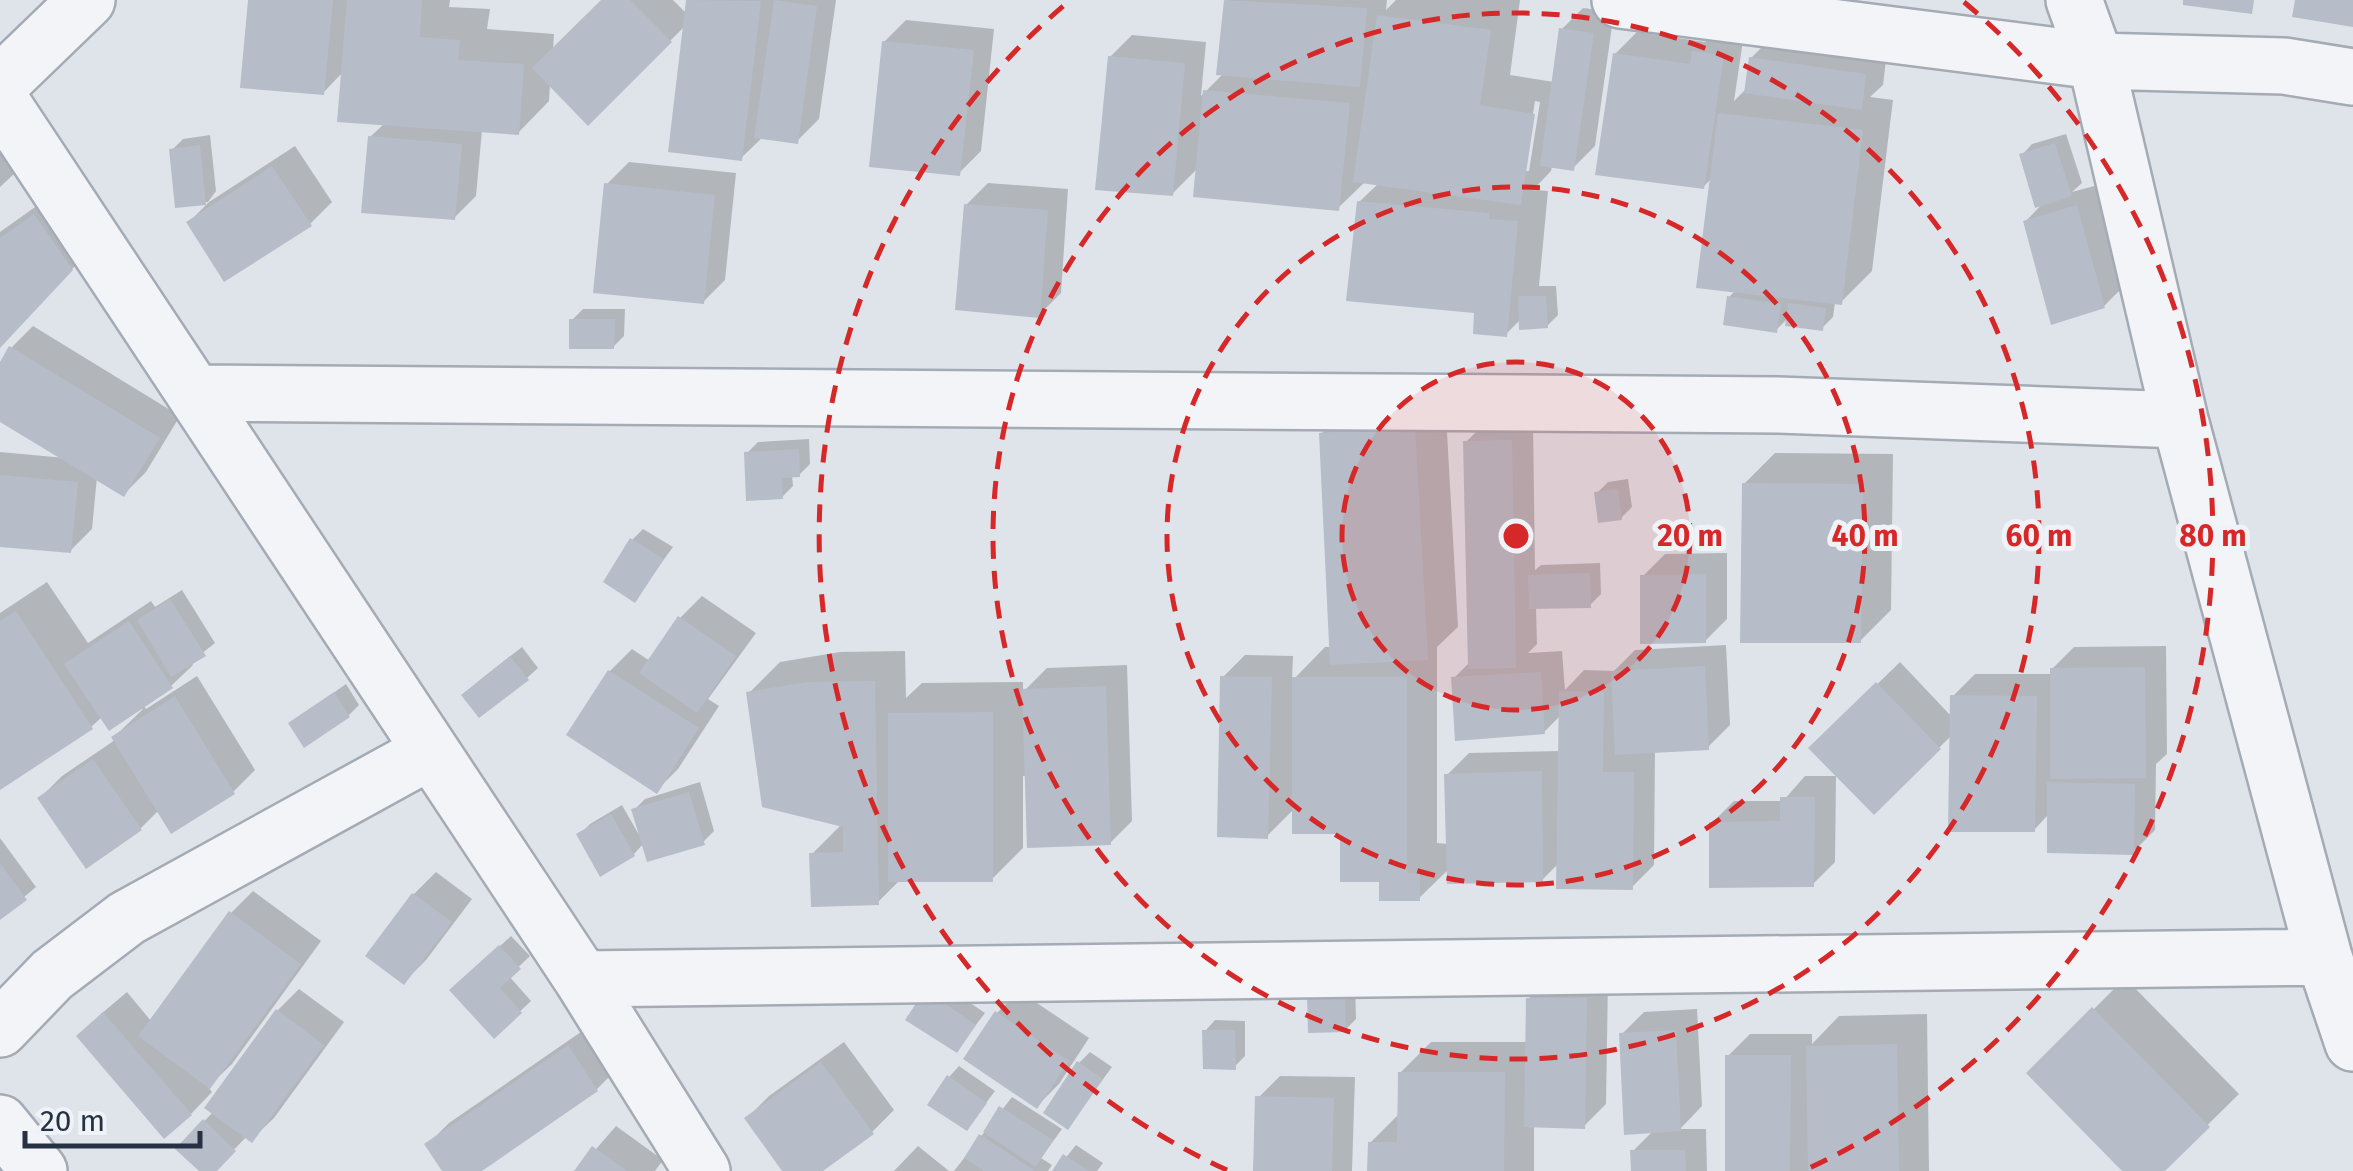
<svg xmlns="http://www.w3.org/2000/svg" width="2353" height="1171" font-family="'Fira Sans',sans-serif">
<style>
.shadow{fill:#0003;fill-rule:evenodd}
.building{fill:#b6bdc8}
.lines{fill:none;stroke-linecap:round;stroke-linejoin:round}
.minor-casing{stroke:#a4abb5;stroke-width:60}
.tertiary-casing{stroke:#a4abb5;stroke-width:60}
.minor{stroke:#f2f4f8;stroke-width:55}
.tertiary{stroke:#f2f4f8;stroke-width:55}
.ring{fill:none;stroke:#d62828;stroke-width:5;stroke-dasharray:18 12}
.centre{fill:#d62828;stroke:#eff3f7;stroke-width:5}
.ring-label{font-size:30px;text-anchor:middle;font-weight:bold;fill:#d62828;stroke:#eff3f7;stroke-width:10;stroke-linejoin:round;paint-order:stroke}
</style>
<rect width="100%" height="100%" fill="#dfe4ea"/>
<path class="shadow" d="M251 0H450L449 7 490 9 487 29 554 34 553 51 604 0H673L687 14 689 0H836L819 119 797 141 763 137 741 158 686 25 588 123 550 84 549 101 518 133 482 130 476 196 454 218 370 137 385 123 343 72 323 93Z
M1227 0H1387L1386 10 1396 0H1520L1510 75 1554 82 1561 30 1583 8 1614 12 1595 146 1573 168 1552 166 1551 171 1533 190 1548 191 1539 286H1556L1558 315 1547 326 1521 319 1506 334 1359 202 1379 183 1366 181 1338 208 1198 168 1172 194 1110 57 1132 35 1206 42 1201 96 1224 73 1219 72ZM1535 101 1540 102 1529 171H1524Z
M906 20 994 29 981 151 959 173 884 42Z
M1717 31 1744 34 1734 101 1747 88 1751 58 1773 36 1887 52 1883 85 1870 97 1893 100 1872 271 1841 302H1835L1833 317 1822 328 1789 317 1776 330 1729 297 1736 290 1713 177 1703 187 1615 54 1637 32 1705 42Z
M2066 134 2082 183 2072 192 2098 185 2126 284 2104 306 2026 221 2044 202 2022 155 2032 144Z
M210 135 216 191 208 202 177 205 172 150 183 139Z
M0 137 30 159 0 187Z
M295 146 332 202 310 224 189 222 209 202Z
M629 162 736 173 725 280 703 302 607 184Z
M988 183 1068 189 1061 293 1039 315 966 205Z
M66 185 102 237 0 346V232Z
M583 309H625L624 336 613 347 572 320Z
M33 326 180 416 146 472 124 494 97 477 92 529 70 551 0 544V452L65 458 0 419V366L11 348Z
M1445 397 1458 627 1437 647V843L1448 844 1447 775 1469 753 1561 751 1562 714 1544 732 1454 678 1470 662 1466 442 1488 420 1533 419 1535 570 1541 565 1600 563 1601 594 1590 605 1536 607 1537 644 1528 653 1562 651 1565 690 1584 670 1614 671 1635 650 1726 645 1730 725 1708 747 1655 750 1654 865 1632 887 1559 863 1542 880 1449 869 1419 898 1381 879 1342 831 1294 809 1267 836 1223 677 1245 655 1293 656 1292 681 1325 647H1332L1321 434 1352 403Z
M809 439 810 464 799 475H792L793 486 782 497 747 453 758 442Z
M1775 453 1893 454 1891 610 1860 641 1744 484Z
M1628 479 1632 507 1621 518 1597 493 1608 482Z
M643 529 673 547 635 599 632 540Z
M1727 553V619L1705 641 1643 576 1665 554Z
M47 582 88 643 151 601 155 607 182 590 215 643 191 662 193 665 171 686 143 705 146 709 197 676 255 770 233 792 159 810 140 829 40 798 62 776 115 740 114 737 143 709 141 707 102 717 91 727 0 787V613Z
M702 596 756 633 708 699 719 706 678 769 656 791 570 735 610 671 632 649 650 661 680 618Z
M2166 646 2167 754 2156 764 2155 830 2133 852 2049 814 2034 830 1952 735 1874 812 1812 748 1900 662 1952 717 1953 696 1975 674H2052V669L2074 647Z
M522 647 538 668 527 678 475 684Z
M905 651 906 698 922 683 1023 682V692L1047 668 1127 665 1132 821 1110 843 1028 776H1023V848L992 879H901L878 902 812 854 842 824 749 693 780 662 840 652Z
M346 684 359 705 349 715 291 723Z
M1805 776H1836L1835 862 1813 884 1712 823 1734 801H1783Z
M700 782 714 831 703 842 644 843 634 854 579 835 590 824 622 805 639 835 634 810 645 799Z
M0 838 36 887 0 917Z
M436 872 472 899 426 960 404 982 369 956 414 894Z
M253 891 321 941 232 1064 208 1087 212 1092 191 1114 101 1014 127 992 151 1021 231 913Z
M511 936 530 956 509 976 531 1001 494 1036 463 979Z
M1550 977H1608L1606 1104 1584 1126 1534 1125V1171H1370V1143L1400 1113V1073L1431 1042H1528V999Z
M2125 978 2239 1094 2161 1171H2126L2030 1073Z
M938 981 985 1013 957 1050 909 1019Z
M1355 981 1356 1019 1345 1030 1311 1031Z
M299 989 344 1022 274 1118 252 1139 247 1136 214 1171H202L178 1149 213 1112 277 1011Z
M1019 991 1089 1038 1059 1084 1037 1106 997 1013Z
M1697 1009 1702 1106 1680 1129H1706L1707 1171H1633V1151L1654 1130 1622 1034 1644 1012Z
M1927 1014 1929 1171H1727L1728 1056 1750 1034H1812V1044L1839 1016Z
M1215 1020 1245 1021V1056L1234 1067 1205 1031Z
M591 1025 619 1067 597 1089 478 1171H445L427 1145 449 1123Z
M844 1042 894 1110 872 1132 819 1171H785L747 1118 769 1096Z
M1090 1052 1112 1067 1068 1127 1079 1063Z
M959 1066 995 1091 967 1128 949 1077Z
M1280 1076 1355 1077 1352 1171H1256L1258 1098Z
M1012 1097 1062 1129 1041 1158 1052 1165 1048 1171H954Z
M616 1126 663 1160 655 1171H577Z
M1076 1145 1103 1163 1097 1171H1055Z
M918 1146 949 1171H894Z"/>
<path class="building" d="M248 0H333L324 95 240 88Z
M347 0H422L420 37 460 40 458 60 524 64 519 135 337 122Z
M601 0H630L672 42 588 126 532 68Z
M686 0 761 1 742 161 668 152Z
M774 0 817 6 798 144 754 138Z
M1224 0 1367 8 1360 87 1216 75Z
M2183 0H2254L2252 14 2183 5Z
M2295 0H2353V27L2292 17Z
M1377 15 1491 30 1480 105 1535 114 1521 205 1353 182Z
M1559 28 1594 33 1574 171 1540 166Z
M882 41 974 50 960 176 869 167Z
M1692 51 1724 55 1704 189 1595 175 1613 53 1690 64Z
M1108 56 1185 63 1173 196 1095 190Z
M1749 57 1866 74 1862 110 1744 93Z
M1203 90 1350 103 1339 211 1193 197Z
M1718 113 1863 130 1842 305 1696 288Z
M368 136 462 144 455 220 361 213Z
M2055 143 2072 196 2035 208 2019 154Z
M200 145 206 205 175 208 169 149Z
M272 166 312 226 224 282 186 222Z
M604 183 715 195 704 304 593 293Z
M1357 201 1489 213V219L1518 221 1507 337 1473 334 1474 313 1346 301Z
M964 204 1048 210 1040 318 955 310Z
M2077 205 2105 308 2051 325 2023 221Z
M34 214 73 270 0 348V238Z
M1518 296H1546L1548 328 1519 330Z
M1727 296 1781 304 1777 333 1723 325Z
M1788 303 1826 308 1823 331 1785 326Z
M569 319H615L614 349H569Z
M9 346 160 438 124 497 0 422V362Z
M1415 427 1428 660 1330 665 1319 433Z
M1512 440 1516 668 1468 669 1463 441Z
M799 449 800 477 782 478 783 499 746 501 744 452Z
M0 475 78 482 71 553 0 547Z
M1742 483 1863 484 1861 643H1740Z
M1618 489 1622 520 1598 523 1594 492Z
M630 538 664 559 635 603 603 582Z
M1590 573 1591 608 1529 609 1528 575Z
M1706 574V643L1640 644V575Z
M170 599 206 656 171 677 137 620Z
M16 611 93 729 0 790V621Z
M678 616 736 656 697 713 639 673Z
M129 621 173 688 109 731 64 664Z
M510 656 529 680 479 718 461 695Z
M1705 666 1709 750 1615 755 1611 671Z
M2145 667 2146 778 2050 779V668Z
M608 670 699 728 657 794 566 735Z
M1541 672 1545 734 1455 741 1451 677Z
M1220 676 1272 677 1268 839 1217 837Z
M1292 677H1407V873L1420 874V901H1379V882H1340V834H1292Z
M875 681 879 905 811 907 809 853 843 852V827L762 807 746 692 807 682Z
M1876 682 1941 749 1874 815 1808 748Z
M1106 686 1111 845 1027 848 1022 689Z
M1559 691 1604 692 1603 772H1634L1633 890 1556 889Z
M334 692 350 717 304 748 288 723Z
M1950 695 2037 696 2035 832H1948Z
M175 696 235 794 171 834 111 737Z
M993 712V882H888V713Z
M93 759 142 830 86 869 37 798Z
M1542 771 1543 882 1447 884 1444 774Z
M2047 782 2135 784 2134 855 2047 853Z
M689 792 705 845 647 862 631 809Z
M1780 797H1815L1814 887 1709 888V822L1780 821Z
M611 814 635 856 600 877 576 834Z
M0 863 27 900 0 920Z
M412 893 452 922 404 985 365 956Z
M229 911 301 964 210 1089 138 1036Z
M499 945 521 969 500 988 522 1013 494 1039 449 990Z
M925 990 976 1025 957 1053 905 1020Z
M1345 991 1346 1032 1308 1033 1307 994Z
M1526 998H1587L1585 1129 1524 1127Z
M2092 1007 2210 1127 2165 1171H2122L2026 1073Z
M276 1009 324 1045 252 1143 204 1108Z
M995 1011 1069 1061 1037 1109 963 1059Z
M103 1012 192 1115 164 1139 76 1036Z
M1202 1030H1235L1236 1070 1203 1069Z
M1676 1030 1681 1131 1624 1135 1619 1033Z
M1897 1044 1899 1171H1808L1806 1046Z
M568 1045 598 1091 482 1171H442L424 1144Z
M1725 1055H1791L1790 1171H1725Z
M1077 1061 1103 1079 1068 1130 1043 1113Z
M821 1062 874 1134 823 1171H782L744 1118Z
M1398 1072H1505L1504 1171H1367L1368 1142H1397Z
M947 1075 987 1103 967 1131 927 1105Z
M1255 1096 1334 1098 1332 1171H1253Z
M999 1106 1053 1140 1036 1167 983 1132Z
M203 1119 236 1151 217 1171H199L175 1149Z
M979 1134 1035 1171H984L964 1158Z
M592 1146 627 1171H574Z
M1630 1150H1685L1686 1171H1631Z
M1063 1154 1089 1171H1052Z"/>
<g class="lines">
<defs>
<path id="minor" d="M1620 0 2096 61 2284 66 2353 77
M2074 0 2096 61 2180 420 2324 957 2353 1043
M0 84 87 0
M0 100 582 979 702 1171
M194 393 1778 405 2180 420
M582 979 2324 957
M0 1029 52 975 127 918 431 751"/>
<path id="tertiary" d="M0 1123 39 1171"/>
</defs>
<use href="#minor" class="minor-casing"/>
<use href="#tertiary" class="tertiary-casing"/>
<use href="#minor" class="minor"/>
<use href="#tertiary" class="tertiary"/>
</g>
<circle cx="1516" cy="536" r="174" fill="#d62828" fill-opacity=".12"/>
<g class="ring">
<circle cx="1516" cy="536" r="174"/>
<circle cx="1516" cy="536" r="349"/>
<circle cx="1516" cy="536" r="523"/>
<path d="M1227 1170A697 697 0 0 1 1068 2M1964 2A697 697 0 0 1 1805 1170"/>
</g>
<circle cx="1516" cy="536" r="15" class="centre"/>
<g class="ring-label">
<text x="1690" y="546">20 m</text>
<text x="1865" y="546">40 m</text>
<text x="2039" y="546">60 m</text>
<text x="2213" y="546">80 m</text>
</g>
<path d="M25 1131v15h175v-15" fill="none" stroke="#263243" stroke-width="5"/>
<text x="40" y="1131" font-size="30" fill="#263243" stroke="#eff3f7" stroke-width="8" paint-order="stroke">20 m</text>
</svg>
